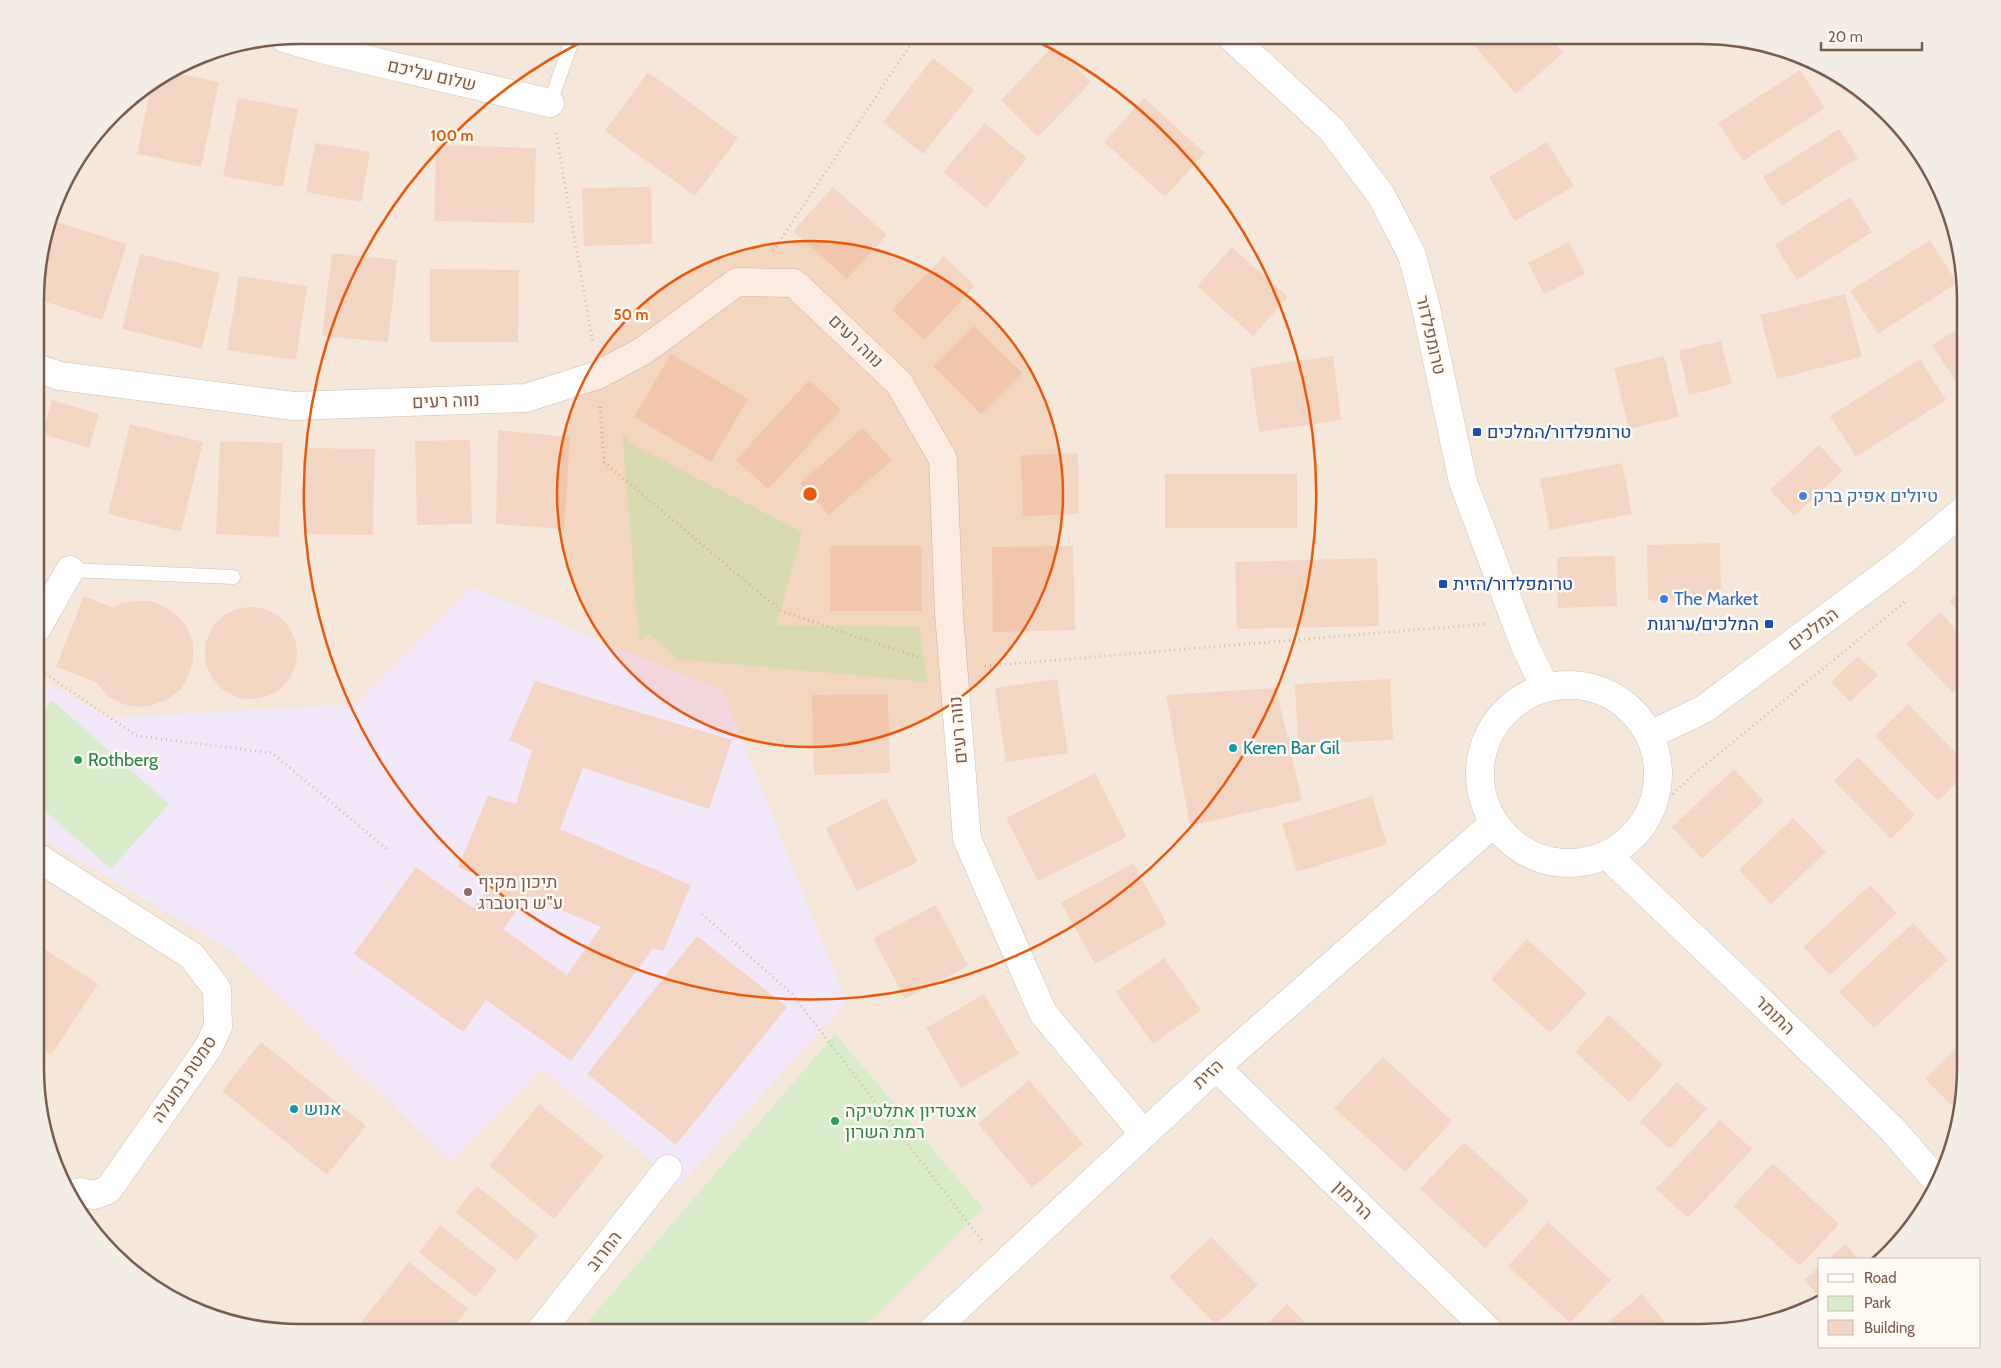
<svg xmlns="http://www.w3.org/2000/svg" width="2001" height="1368" font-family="Cabin,Heebo,sans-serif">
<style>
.residential{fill:#f5e8da}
.education{fill:#f3e8fa}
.green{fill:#d8ecc9}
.building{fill:#f3d5c3;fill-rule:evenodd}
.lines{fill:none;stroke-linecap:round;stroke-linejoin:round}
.lane-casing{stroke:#d1beb0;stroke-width:15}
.street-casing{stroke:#d1beb0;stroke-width:29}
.secondary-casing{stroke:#d6c0b0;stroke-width:29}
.path{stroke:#d9b8a5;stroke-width:3;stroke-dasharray:1 4;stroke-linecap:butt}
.lane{stroke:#fff;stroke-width:14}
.street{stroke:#fff;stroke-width:28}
.secondary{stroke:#fff;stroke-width:28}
.ring{fill:none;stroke:#e8590c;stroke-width:2.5}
.transit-dot{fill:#1a4fb4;stroke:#fffaf3;stroke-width:2}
.shop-dot{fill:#3f7fe0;stroke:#fffaf3;stroke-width:2}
.culture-dot{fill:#0f9aa8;stroke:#fffaf3;stroke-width:2}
.leisure-dot{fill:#2e9e5b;stroke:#fffaf3;stroke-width:2}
.education-dot{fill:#8d6e63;stroke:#fffaf3;stroke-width:2}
.labels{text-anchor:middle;stroke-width:5;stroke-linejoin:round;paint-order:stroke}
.street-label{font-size:18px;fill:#7a5c4d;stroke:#fffaf3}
.transit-label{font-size:18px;fill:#164399;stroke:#fffaf3;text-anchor:start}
.shop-label{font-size:18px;fill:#366cbe;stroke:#fffaf3;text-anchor:start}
.culture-label{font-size:18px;fill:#0d838f;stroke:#fffaf3;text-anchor:start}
.leisure-label{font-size:18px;fill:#27864d;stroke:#fffaf3;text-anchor:start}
.education-label{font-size:18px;fill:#785e54;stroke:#fffaf3;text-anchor:start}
.rim{fill:none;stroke:#7a5c4d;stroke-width:2.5}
.centre{fill:#e8590c;stroke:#fffaf3;stroke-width:2.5}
.ring-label{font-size:15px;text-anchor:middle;font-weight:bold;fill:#e8590c;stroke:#fffaf3;stroke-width:5;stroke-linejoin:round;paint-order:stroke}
</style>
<rect width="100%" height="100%" fill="#fdf6ec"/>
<path class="residential" d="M300 35 1718 36 1787 49 1862 90 1931 168 1957 231 1965 283V1085L1952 1154 1911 1229 1883 1259H1820L1819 1306 1769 1324 1701 1333 283 1332 214 1319 139 1278 70 1200 37 1102V266L62 182 125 101 199 55Z"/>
<path class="education" d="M471 587 723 691 846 1002 680 1185 542 1069 451 1161 229 949 37 835V678L110 718 356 704Z"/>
<path class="green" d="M622 430 631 444 802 532 777 625 920 627 927 682 677 659 650 634 639 642Z
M52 700 169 804 111 869 37 804V716Z
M835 1034 983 1208 858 1333H578Z"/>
<path class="building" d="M1392 35H1410L1400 44Z
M1465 35H1548L1563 53 1516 94Z
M1053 46 1091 82 1038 137 1001 100Z
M933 58 974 90 923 154 883 122Z
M1800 70 1825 108 1743 161 1718 123Z
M171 72 219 82 201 167 137 154 151 85Z
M648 72 738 138 695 196 605 131Z
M238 98 298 109 283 187 223 176Z
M1144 98 1205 153 1165 197 1104 142Z
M985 123 1027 158 986 208 943 172Z
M1839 129 1858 158 1782 206 1763 177Z
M1547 142 1574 186 1515 221 1489 177Z
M315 143 370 152 361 202 306 192Z
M436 145 536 148 534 223 434 221Z
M651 187 652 244 584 246 582 188Z
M833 187 887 235 847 279 793 231Z
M1850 197 1872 232 1797 280 1775 245Z
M51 220 127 244 102 320 37 299V266Z
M1930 240 1957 283 1878 334 1850 291Z
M1569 242 1585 274 1544 294 1528 263Z
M1232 247 1288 297 1253 336 1197 286Z
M332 253 397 260 388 342 322 336Z
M140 254 220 273 202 349 122 329Z
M944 256 975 286 924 340 892 310Z
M430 269 519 270 518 342H430Z
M239 276 307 286 296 360 227 350Z
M1845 294 1862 357 1777 379 1760 315Z
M1965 324V377L1957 383 1932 345Z
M974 326 1022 373 981 414 933 366Z
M1721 341 1732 384 1689 395 1679 351Z
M671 354 748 399 711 462 634 417Z
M1333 356 1341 420 1259 432 1250 368Z
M1664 356 1679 417 1629 429 1614 368Z
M1920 359 1946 400 1856 457 1830 416Z
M809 380 841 410 768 489 736 460Z
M52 400 99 414 89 448 42 434Z
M130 424 203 442 181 532 108 514Z
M863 428 892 460 829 515 800 483Z
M498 430 570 437 564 529 496 524Z
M470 440 472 524 417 525 415 441Z
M220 441 283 443 279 537 216 534Z
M1819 445 1843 471 1794 516 1770 490Z
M306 448 375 449 373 535 304 534Z
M1078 453 1079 514 1023 516 1021 455Z
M1622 463 1632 514 1550 530 1540 479Z
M1165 474H1297V528H1165Z
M1720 543 1721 598 1648 600 1647 545Z
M830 546H922V611H830Z
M1073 546 1075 630 993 632 992 547Z
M1615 556 1617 606 1558 608 1557 557Z
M1377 558 1379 626 1237 629 1235 562Z
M1965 586V618L1949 601Z
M84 596 114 608 119 604 135 601H151L165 607 178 616 188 629 193 644V660L189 675 181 689 168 699 153 705 138 707 122 704 108 696 96 682 56 667Z
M205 653a46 46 0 1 1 92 0a46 46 0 1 1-92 0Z
M1940 612 1965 639V682L1953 693 1906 644Z
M1858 656 1878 675 1850 702 1831 682Z
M1057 679 1068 753 1006 762 995 688Z
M1390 679 1393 740 1298 744 1295 684Z
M535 681 732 740 709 809 583 768 560 829 691 885 663 951 653 948 571 1061 486 1000 463 1032 354 954 416 867 473 908 493 882 458 867 488 796 516 804 532 750 509 740ZM528 896 601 927 567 975 503 929Z
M1276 688 1302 800 1190 826 1166 695Z
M888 694 890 773 814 775 812 695Z
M1908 704 1965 762V774L1938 801 1875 736Z
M1858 757 1915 815 1891 839 1834 781Z
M1734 769 1764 801 1702 859 1672 827Z
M1095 773 1127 837 1038 881 1006 818Z
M1372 796 1387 844 1297 872 1282 824Z
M886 798 918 862 857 891 826 828Z
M1793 818 1826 852 1771 904 1739 870Z
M1133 863 1167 924 1095 964 1061 903Z
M1870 885 1897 913 1830 975 1803 947Z
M936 905 968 966 905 999 873 938Z
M1913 923 1948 960 1874 1028 1839 992Z
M697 936 787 1007 676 1145 587 1074Z
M1527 939 1587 993 1550 1033 1491 979Z
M37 944 98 984 51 1055 37 1046Z
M1164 958 1201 1010 1153 1044 1116 992Z
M984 994 1019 1054 961 1088 926 1028Z
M1609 1015 1663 1065 1629 1102 1575 1052Z
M1965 1039V1085L1964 1095 1952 1106 1925 1079Z
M261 1042 366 1126 327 1175 222 1091Z
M1383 1057 1452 1121 1405 1172 1334 1108Z
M1029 1080 1083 1144 1032 1188 978 1124Z
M1677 1082 1707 1109 1670 1149 1640 1122Z
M539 1104 604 1156 554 1219 489 1166Z
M1720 1120 1752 1149 1688 1218 1656 1189Z
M1464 1142 1529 1201 1485 1248 1420 1189Z
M1773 1163 1839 1224 1800 1266 1733 1206Z
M477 1186 538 1235 517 1261 455 1212Z
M1548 1222 1611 1280 1570 1323 1508 1266Z
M440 1225 497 1270 475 1297 419 1252Z
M1211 1237 1258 1285 1216 1325 1169 1277Z
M1845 1244 1859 1259H1828Z
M409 1262 468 1309 449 1333 353 1332Z
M1820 1266V1297L1804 1280Z
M1642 1294 1674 1333H1595Z
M1287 1304 1315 1333H1257Z"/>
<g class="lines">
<defs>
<path id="lane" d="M550 103 574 35
M70 570 233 577"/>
<path id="street" d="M284 38 321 49 550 103
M37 368 60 376 293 406 526 398 598 375 643 351 737 282 794 283 899 383 943 459 949 614 967 839 1043 1013 1144 1134
M37 628 70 570
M37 857 192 956 217 989 218 1027 208 1048 108 1190 94 1195 80 1192 69 1196
M1216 1067 1491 1333
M539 1333 668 1169
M930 1333 1216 1067 1494 823"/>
<path id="secondary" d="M1229 35 1332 130 1381 195 1412 255 1426 308 1463 482 1525 646 1545 687
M1480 774a89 89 0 1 1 178 0a89 89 0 1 1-178 0Z
M1650 735 1704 709 1903 561 1965 509
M1607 855 1752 993 1892 1129 1937 1181"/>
</defs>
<use href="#lane" class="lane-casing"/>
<use href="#street" class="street-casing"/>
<use href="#secondary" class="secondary-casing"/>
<path class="path" d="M556 133 593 344
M773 251 917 35
M600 407 604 462 781 611 921 658
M985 666 1485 624
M37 668 137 736 272 753 388 850
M1647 818 1694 774 1907 600
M702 914 792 994 983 1242"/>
<use href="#lane" class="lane"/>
<use href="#street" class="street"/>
<use href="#secondary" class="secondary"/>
</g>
<circle cx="810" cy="494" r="253" fill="#e8590c" fill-opacity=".12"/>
<g class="ring">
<circle cx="810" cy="494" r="253"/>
<path d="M1024 35A506 506 0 1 1 596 35"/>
</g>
<g class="transit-dot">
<rect x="1472" y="427" width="10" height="10" rx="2.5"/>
<rect x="1438" y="579" width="10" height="10" rx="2.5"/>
<rect x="1764" y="619" width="10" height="10" rx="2.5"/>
</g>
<g class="shop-dot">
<circle cx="1803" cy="496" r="5"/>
<circle cx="1664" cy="599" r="5"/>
</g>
<g class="culture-dot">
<circle cx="1233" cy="748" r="5"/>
<circle cx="294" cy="1109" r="5"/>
</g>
<g class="leisure-dot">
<circle cx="78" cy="760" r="5"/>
<circle cx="835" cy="1121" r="5"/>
</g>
<circle class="education-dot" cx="468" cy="892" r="5"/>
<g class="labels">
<g class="street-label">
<text transform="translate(432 75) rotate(13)" y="6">שלום עליכם</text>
<text transform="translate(1431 335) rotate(77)" y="6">טרומפלדור</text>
<text transform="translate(856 341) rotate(44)" y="6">נווה רעים</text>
<text transform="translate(446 401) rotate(-2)" y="6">נווה רעים</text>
<text transform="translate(1813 629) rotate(-37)" y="6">המלכים</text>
<text transform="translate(958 730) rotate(-95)" y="6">נווה רעים</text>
<text transform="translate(1775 1015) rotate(44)" y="6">התומר</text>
<text transform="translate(1208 1074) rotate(-43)" y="6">הזית</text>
<text transform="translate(184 1079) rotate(-56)" y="6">סמטת במעלה</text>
<text transform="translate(1353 1200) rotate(44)" y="6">הרימון</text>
<text transform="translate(604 1251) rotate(-52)" y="6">החרוב</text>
</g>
<g class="transit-label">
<text x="1487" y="438">טרומפלדור/המלכים</text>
<text x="1453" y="590">טרומפלדור/הזית</text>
<text x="1759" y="630" text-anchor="end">המלכים/ערוגות</text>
</g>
<g class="shop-label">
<text x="1813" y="502">טיולים אפיק ברק</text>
<text x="1674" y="605">The Market</text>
</g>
<g class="culture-label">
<text x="1243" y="754">Keren Bar Gil</text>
<text x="304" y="1115">אנוש</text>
</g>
<g class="leisure-label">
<text x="88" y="766">Rothberg</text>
<text x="845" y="1117">אצטדיון אתלטיקה<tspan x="845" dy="21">רמת השרון</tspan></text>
</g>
<g class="education-label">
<text x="478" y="888">תיכון מקיף<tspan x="478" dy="21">ע"ש רוטברג</tspan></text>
</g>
</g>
<path d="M0 0H2001V1368H0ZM300 44H1701A256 256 0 0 1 1957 300V1068A256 256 0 0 1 1701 1324H300A256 256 0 0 1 44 1068V300A256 256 0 0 1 300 44Z" fill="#f4ede6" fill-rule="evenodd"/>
<path class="rim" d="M300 44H1701A256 256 0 0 1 1957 300V1068A256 256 0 0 1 1701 1324H300A256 256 0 0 1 44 1068V300A256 256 0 0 1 300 44Z"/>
<circle cx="810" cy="494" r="8" class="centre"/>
<g class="ring-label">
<text x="452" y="141">100 m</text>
<text x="631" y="320">50 m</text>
</g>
<rect x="1818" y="1258" width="162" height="90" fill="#fffaf3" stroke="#cabbb1"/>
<rect x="1828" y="1274" width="25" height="8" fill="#ffffff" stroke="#cabbb1"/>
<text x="1864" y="1283" font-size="15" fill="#7a5c4d">Road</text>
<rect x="1828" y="1296" width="25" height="15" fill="#d8ecc9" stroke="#cabbb1"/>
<text x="1864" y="1308" font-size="15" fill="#7a5c4d">Park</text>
<rect x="1828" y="1320" width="25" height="15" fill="#f3d5c3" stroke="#cabbb1"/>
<text x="1864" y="1333" font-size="15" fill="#7a5c4d">Building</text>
<path d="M1821 42v8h101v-8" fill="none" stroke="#7a5c4d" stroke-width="2.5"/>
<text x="1828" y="42" font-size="15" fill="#7a5c4d" stroke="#fffaf3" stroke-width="4" paint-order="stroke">20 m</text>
</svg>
